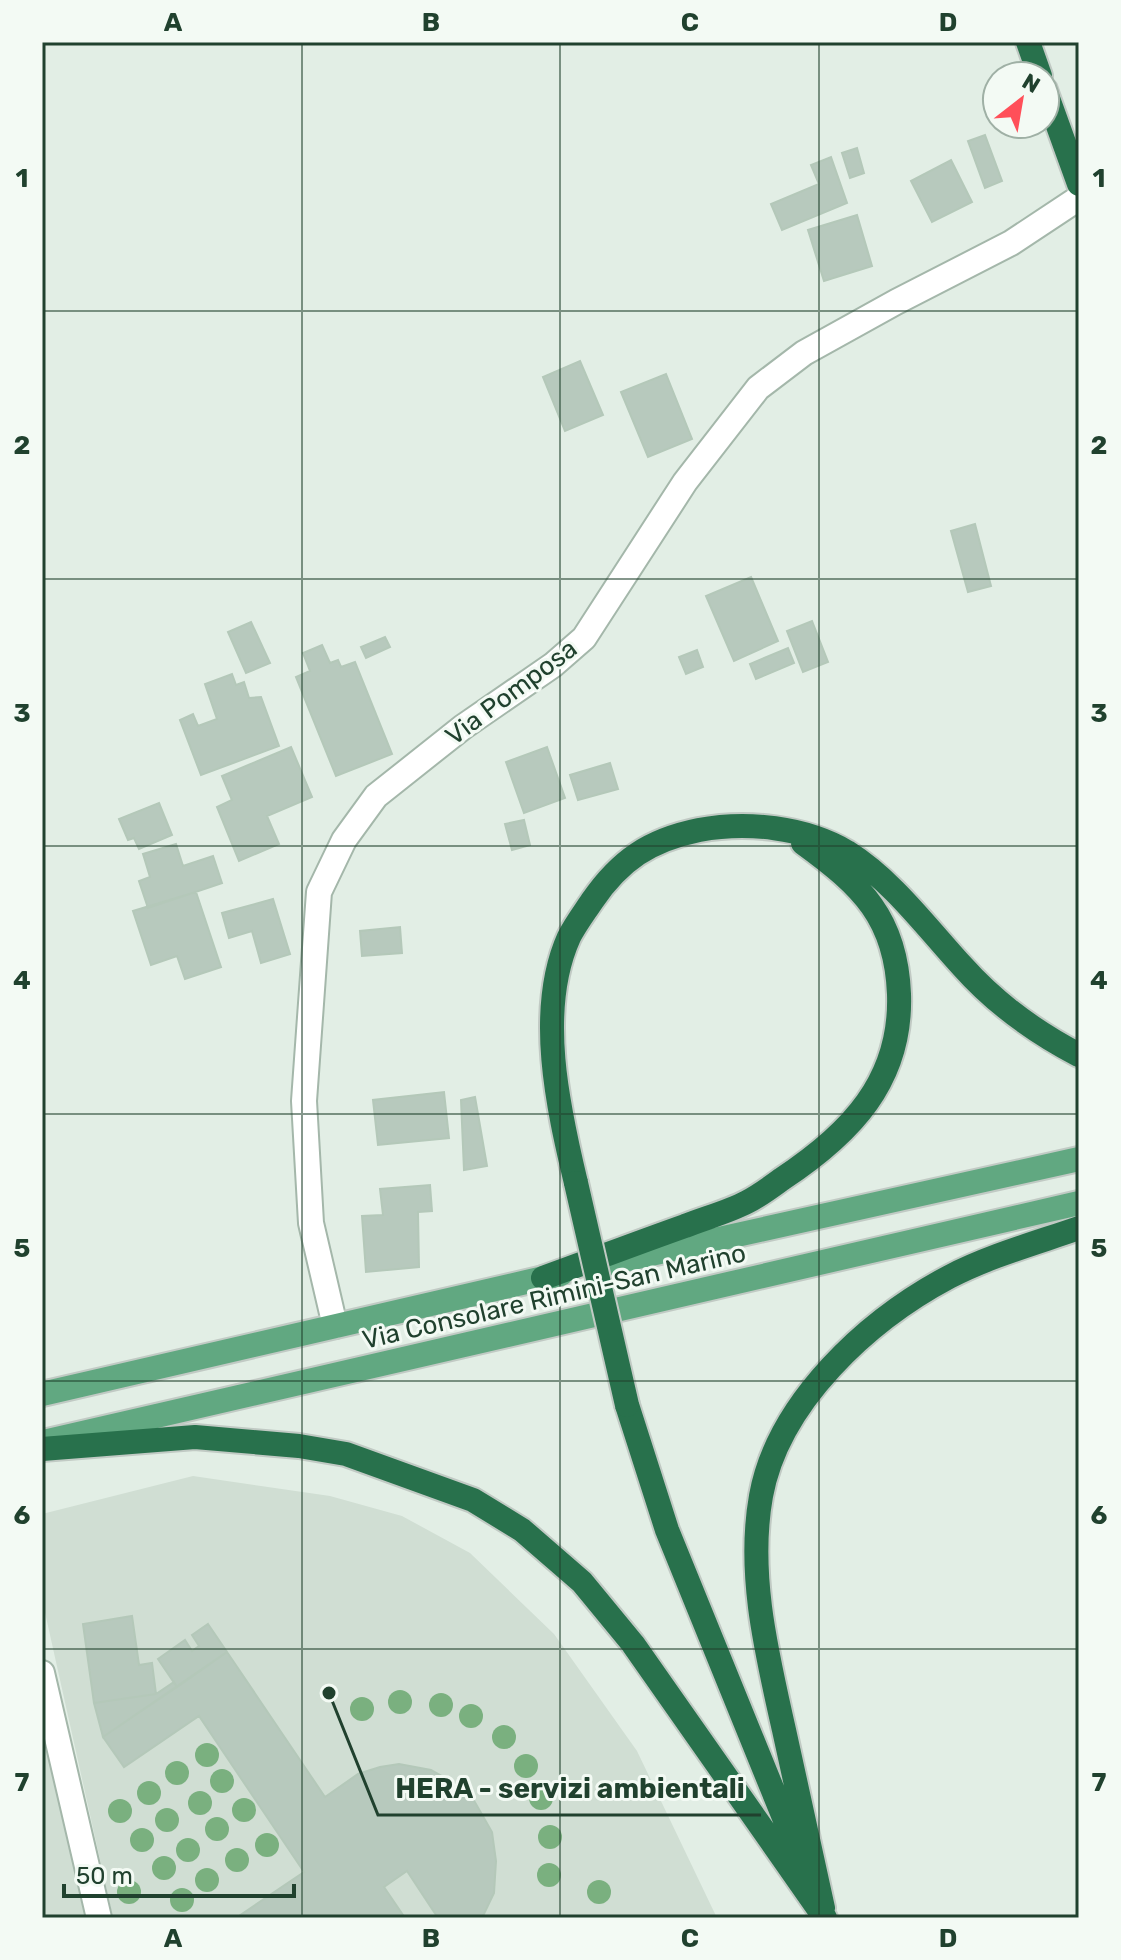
<svg xmlns="http://www.w3.org/2000/svg" width="1121" height="1960" font-family="Rubik,sans-serif">
<style>
.built{fill:#d0ded3}
.building{fill:#b7c9bd;stroke:#b4c8b9;stroke-width:2}
.lines{fill:none;stroke-linecap:round;stroke-linejoin:round}
.minor-casing{stroke:#a4b7aa;stroke-width:28}
.major-casing{stroke:#c1cac4;stroke-width:28}
.highway-casing{stroke:#c1cac4;stroke-width:28}
.minor{stroke:#fff;stroke-width:24}
.major{stroke:#61a881;stroke-width:24}
.highway{stroke:#28714c;stroke-width:24}
.highway-bridge-casing{stroke:#c1cac4;stroke-width:28;stroke-linecap:butt}
.highway-bridge{stroke:#28714c;stroke-width:24}
.tree{fill:#7ab07f}
.grid{fill:none;stroke:#20412e;stroke-width:2;stroke-opacity:0.55}
.labels{text-anchor:middle;stroke-width:6;stroke-linejoin:round;paint-order:stroke}
.street-label{font-size:26px;fill:#20412e;stroke:#f3faf4}
.leader{fill:none;stroke:#20412e;stroke-width:3}
.callout-dot{fill:#20412e;stroke:#f3faf4;stroke-width:3}
.callout-label{font-size:28px;text-anchor:middle;font-weight:bold;fill:#20412e;stroke:#f3faf4;stroke-width:6;stroke-linejoin:round;paint-order:stroke}
.neatline{fill:none;stroke:#20412e;stroke-width:3}
.grid-label{font-size:26px;text-anchor:middle;font-weight:bold;fill:#20412e}
</style>
<rect width="100%" height="100%" fill="#e2eee5"/>
<path class="built" d="M193 1476 330 1496 402 1516 470 1553 554 1634 637 1751 717 1918H113L42 1599V1514Z
M42 1731 85 1918H42Z"/>
<path class="building" d="M985 135 1002 181 985 188 968 141Z
M857 148 864 173 850 178 842 153Z
M831 157 847 203 782 230 771 204 819 184 811 165Z
M951 160 972 202 932 222 911 181Z
M857 215 872 266 824 281 808 230Z
M580 361 603 415 565 431 543 377Z
M666 374 692 439 648 457 621 392Z
M975 524 991 586 968 592 951 531Z
M751 577 778 641 734 661 706 596Z
M812 621 828 662 803 672 787 631Z
M251 622 270 663 246 673 228 632Z
M385 637 390 647 366 658 361 647Z
M322 645 330 663 338 660 341 667 355 662 392 754 336 776 296 677 310 671 303 653Z
M788 648 794 663 756 679 750 664Z
M697 650 703 667 686 674 679 657Z
M232 674 236 685 244 682 249 698 261 697 279 746 201 775 180 720 193 714 198 726 217 719 205 684Z
M291 747 312 797 267 816 279 844 239 861 217 807 232 800 222 776Z
M547 747 565 798 524 813 506 762Z
M610 763 618 789 578 800 570 775Z
M159 803 172 835 139 849 134 838 128 840 119 819Z
M524 820 530 845 512 850 505 824Z
M176 844 183 866 213 856 222 883 148 908 139 881 150 877 143 854Z
M196 892 221 967 185 979 177 956 151 965 133 911Z
M273 899 290 954 261 963 252 931 229 938 222 913Z
M400 927 402 953 362 956 360 931Z
M444 1092 449 1138 378 1145 373 1100Z
M475 1097 487 1166 464 1170 461 1100Z
M430 1185 432 1211 418 1212 419 1267 366 1272 362 1216 383 1215 380 1189Z
M132 1616 139 1665 152 1663 156 1694 94 1703 83 1624Z
M208 1624 227 1652 177 1687 158 1659 185 1640 192 1651 199 1646 192 1635Z
M227 1652 325 1797 358 1774 380 1767 399 1764 431 1770 463 1788 472 1797 492 1832 496 1861 494 1893 482 1918H438L407 1871 384 1887 405 1918H236L304 1872 199 1716 124 1767 103 1737Z
M174 1682 177 1687 103 1737 94 1703 156 1694Z"/>
<g class="lines">
<defs>
<path id="minor" d="M335 1326 311 1223 304 1101 319 892 344 840 376 796 463 727 553 665 584 638 685 482 758 388 804 353 896 302 1011 243 1079 198
M42 1673 99 1918"/>
<path id="major" d="M597 1266 1079 1159
M42 1394 561 1274
M48 1441 1079 1203"/>
<path id="highway" d="M1028 42 1040 76
M1045 90 1079 184
M576 1183C558 1108 536 1010 569 937 575 925 584 913 592 901 620 860 650 840 699 830 747 821 804 827 847 852 893 881 927 928 963 967 996 1004 1035 1032 1079 1055
M543 1278C590 1261 637 1243 685 1226 705 1218 728 1212 747 1202 759 1196 771 1187 782 1179 850 1134 902 1081 899 994 896 918 862 886 803 843
M627 1405 667 1530 800 1857
M42 1449 195 1437 299 1446 346 1454 473 1500 522 1530 582 1582 633 1644 825 1918
M823 1908C810 1848 797 1789 784 1730 767 1654 747 1574 761 1496 778 1402 868 1320 949 1277 989 1256 1036 1243 1079 1228"/>
</defs>
<use href="#minor" class="minor-casing"/>
<use href="#major" class="major-casing"/>
<use href="#highway" class="highway-casing"/>
<use href="#minor" class="minor"/>
<use href="#major" class="major"/>
<use href="#highway" class="highway"/>
<defs>
<path id="highway-bridge" d="M576 1183 627 1405"/>
</defs>
<use href="#highway-bridge" class="highway-bridge-casing"/>
<use href="#highway-bridge" class="highway-bridge"/>
</g>
<g class="tree">
<circle cx="400" cy="1702" r="12"/>
<circle cx="441" cy="1705" r="12"/>
<circle cx="362" cy="1709" r="12"/>
<circle cx="471" cy="1716" r="12"/>
<circle cx="504" cy="1737" r="12"/>
<circle cx="207" cy="1755" r="12"/>
<circle cx="526" cy="1766" r="12"/>
<circle cx="177" cy="1773" r="12"/>
<circle cx="222" cy="1781" r="12"/>
<circle cx="149" cy="1793" r="12"/>
<circle cx="541" cy="1798" r="12"/>
<circle cx="200" cy="1803" r="12"/>
<circle cx="244" cy="1810" r="12"/>
<circle cx="120" cy="1811" r="12"/>
<circle cx="167" cy="1820" r="12"/>
<circle cx="217" cy="1829" r="12"/>
<circle cx="550" cy="1837" r="12"/>
<circle cx="142" cy="1840" r="12"/>
<circle cx="267" cy="1845" r="12"/>
<circle cx="188" cy="1850" r="12"/>
<circle cx="237" cy="1860" r="12"/>
<circle cx="164" cy="1868" r="12"/>
<circle cx="549" cy="1875" r="12"/>
<circle cx="207" cy="1880" r="12"/>
<circle cx="129" cy="1892" r="12"/>
<circle cx="599" cy="1892" r="12"/>
<circle cx="182" cy="1900" r="12"/>
</g>
<path class="grid" d="M302 42V1918M560 42V1918M819 42V1918M42 311H1079M42 579H1079M42 846H1079M42 1114H1079M42 1381H1079M42 1649H1079"/>
<g class="labels">
<g class="street-label">
<text transform="translate(511 692) rotate(-37)" y="9">Via Pomposa</text>
<text transform="translate(554 1296) rotate(-13)" y="9">Via Consolare Rimini-San Marino</text>
</g>
</g>
<path class="leader" d="M329 1693L378 1815H761"/>
<circle class="callout-dot" cx="329" cy="1693" r="8"/>
<g class="callout-label">
<text x="570" y="1798">HERA - servizi ambientali</text>
</g>
<rect width="1121" height="1960" fill="none" stroke="#f3faf4" stroke-width="88"/>
<g transform="translate(1021 100) rotate(31)"><circle r="38" fill="#f3faf4" stroke="#9fb0a5" stroke-width="2"/>
<path d="M0-6L14 30L0 20L-14 30Z" fill="#ff4f59"/>
<text y="-12" font-size="22" font-weight="bold" text-anchor="middle" fill="#20412e">N</text>
</g>
<path d="M64 1884v12h230v-12" fill="none" stroke="#20412e" stroke-width="4"/>
<text x="76" y="1884" font-size="24" fill="#20412e" stroke="#f3faf4" stroke-width="6" paint-order="stroke">50 m</text>
<rect x="44" y="44" width="1033" height="1872" class="neatline"/>
<g class="grid-label">
<text x="173" y="31">A</text>
<text x="431" y="31">B</text>
<text x="690" y="31">C</text>
<text x="948" y="31">D</text>
<text x="22" y="187">1</text>
<text x="1099" y="187">1</text>
<text x="22" y="454">2</text>
<text x="1099" y="454">2</text>
<text x="22" y="722">3</text>
<text x="1099" y="722">3</text>
<text x="22" y="989">4</text>
<text x="1099" y="989">4</text>
<text x="22" y="1257">5</text>
<text x="1099" y="1257">5</text>
<text x="22" y="1524">6</text>
<text x="1099" y="1524">6</text>
<text x="22" y="1791">7</text>
<text x="1099" y="1791">7</text>
<text x="173" y="1947">A</text>
<text x="431" y="1947">B</text>
<text x="690" y="1947">C</text>
<text x="948" y="1947">D</text>
</g>
</svg>
